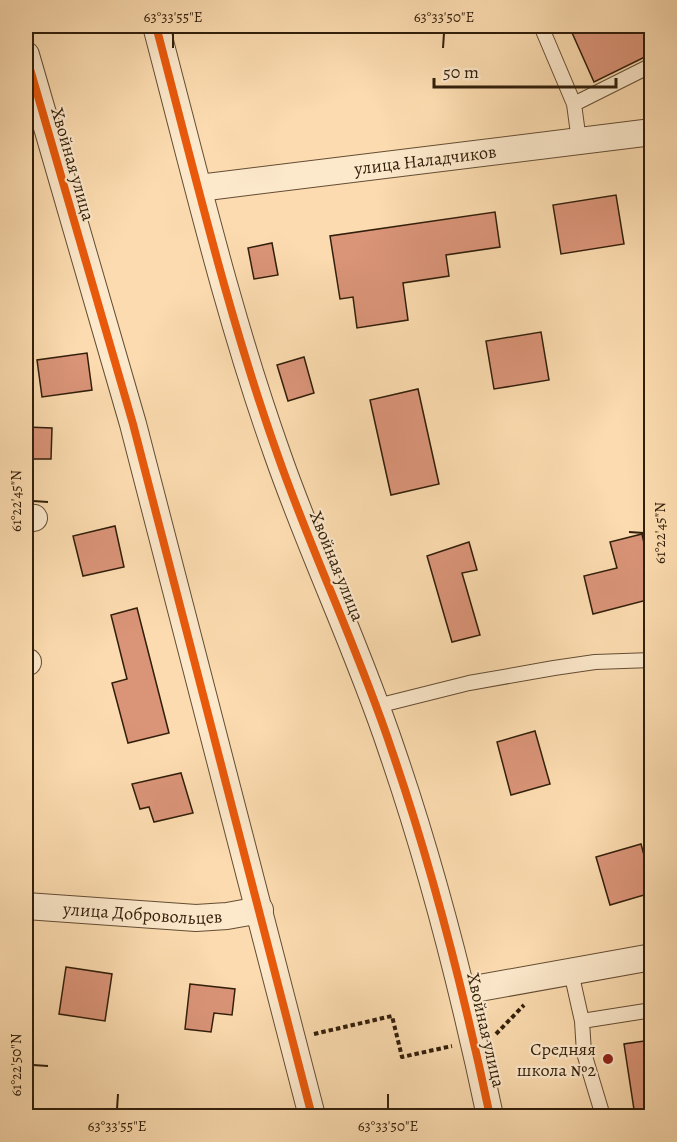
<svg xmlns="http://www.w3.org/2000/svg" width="677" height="1142" font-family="Alegreya,serif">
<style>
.building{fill:#da9478;stroke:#311e0a;stroke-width:1.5}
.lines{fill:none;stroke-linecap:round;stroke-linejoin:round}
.lane-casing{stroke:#644d33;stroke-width:16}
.street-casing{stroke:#644d33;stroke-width:28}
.path{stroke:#311e0a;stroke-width:4;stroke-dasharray:4.5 3;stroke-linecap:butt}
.lane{stroke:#fce8cb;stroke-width:14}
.street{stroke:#fce8cb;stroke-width:26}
.cycleway-casing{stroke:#fce8cb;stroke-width:11}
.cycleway{stroke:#e8590c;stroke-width:8}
.ticks{fill:none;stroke:#311e0a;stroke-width:2}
.poi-dot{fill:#8f2418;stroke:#fce8cb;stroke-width:2}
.labels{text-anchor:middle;stroke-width:4.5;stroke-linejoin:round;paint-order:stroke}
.street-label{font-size:18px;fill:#311e0a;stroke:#fce8cb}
.poi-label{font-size:18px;fill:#311e0a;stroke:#fce8cb;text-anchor:end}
.neatline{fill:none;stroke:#311e0a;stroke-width:2}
.ticks-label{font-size:15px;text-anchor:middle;fill:#311e0a}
</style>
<rect width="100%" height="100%" fill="#fbdbaf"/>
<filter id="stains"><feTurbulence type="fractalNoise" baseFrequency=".00333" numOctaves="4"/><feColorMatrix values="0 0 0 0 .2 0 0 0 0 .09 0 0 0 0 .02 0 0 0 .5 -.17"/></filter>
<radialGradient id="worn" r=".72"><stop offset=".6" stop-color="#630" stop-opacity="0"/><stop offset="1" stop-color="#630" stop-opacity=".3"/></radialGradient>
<path class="building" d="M569 26H651V54L594 82Z
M616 195 624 244 561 254 553 205Z
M495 212 500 247 446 255 449 276 403 283 408 320 357 328 353 297 340 299 330 236Z
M272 243 278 275 254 279 248 248Z
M541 332 549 380 494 389 486 341Z
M87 353 92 390 42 397 37 360Z
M304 357 314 393 288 401 277 365Z
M418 389 439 484 391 495 370 400Z
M26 427 52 428 51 459H26Z
M115 526 124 567 83 576 73 536Z
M642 534 651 575V599L593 614 584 576 617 568 610 542Z
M469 542 477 570 462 573 480 635 452 642 427 556Z
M137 608 169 733 128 743 112 683 127 679 111 615Z
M535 731 550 784 511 795 497 742Z
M181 773 193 813 154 822 149 807 140 809 132 784Z
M641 844 651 881V893L610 905 596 857Z
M66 967 112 974 105 1021 59 1014Z
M190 984 235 989 232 1015 214 1013 211 1032 185 1029Z
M651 1040V1116H635L624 1044Z"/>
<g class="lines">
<defs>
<path id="lane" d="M541 26 574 104
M579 141 574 104 652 65
M377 706 469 683 554 668 595 662 652 660
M571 972 582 1021 584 1053 603 1116
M582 1021 652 1010"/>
<g id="street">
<path d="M156 26C194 170 228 316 278 456 313 556 359 651 392 751 433 870 464 993 490 1116"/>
<path d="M26 55 133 424 312 1116"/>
<path id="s1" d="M199 188 652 132"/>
<path d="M26 517 34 518"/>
<path d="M26 662H28"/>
<path id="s2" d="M26 906 196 918 227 916 260 910"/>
<path d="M463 991 652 957"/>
</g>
</defs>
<use href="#lane" class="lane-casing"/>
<use href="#street" class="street-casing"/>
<path class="path" d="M314 1034 392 1016 402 1057 452 1046
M496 1034 524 1005"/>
<use href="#lane" class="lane"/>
<use href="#street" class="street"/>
<defs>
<path id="cycleway" d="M156 26C194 170 228 316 278 456 313 556 359 651 392 751 433 870 464 993 490 1116
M26 55 133 424 312 1116"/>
</defs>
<use href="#cycleway" class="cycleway-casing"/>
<use href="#cycleway" class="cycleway"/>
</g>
<path class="ticks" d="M173 48V33M443 48 444 33M33 501 48 502M629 532 644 533M33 1065 48 1066M117 1109 118 1094M388 1109V1094"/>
<circle class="poi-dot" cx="608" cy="1059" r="6"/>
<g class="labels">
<g class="street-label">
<text dy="6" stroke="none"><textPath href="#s1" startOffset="228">улица Наладчиков</textPath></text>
<text transform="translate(73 164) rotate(74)" y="6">Хвойная улица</text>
<text transform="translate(337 566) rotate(68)" y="6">Хвойная улица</text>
<text dy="6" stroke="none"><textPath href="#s2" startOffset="117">улица Добровольцев</textPath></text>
<text transform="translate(486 1030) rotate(77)" y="6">Хвойная улица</text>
</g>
<g class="poi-label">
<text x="596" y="1055">Средняя<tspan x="596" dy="21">школа №2</tspan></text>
</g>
</g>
<rect width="677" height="1142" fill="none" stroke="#fbdbaf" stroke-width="66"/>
<path d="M434 78v9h182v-9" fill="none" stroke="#311e0a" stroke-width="3"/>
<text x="443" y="78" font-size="18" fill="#311e0a" stroke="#fce8cb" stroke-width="4.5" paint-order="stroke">50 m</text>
<rect x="33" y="33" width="611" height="1076" class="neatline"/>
<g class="ticks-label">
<text x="173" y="22">63°33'55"E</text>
<text x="444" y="22">63°33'50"E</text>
<text transform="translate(16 501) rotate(-90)" y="5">61°22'45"N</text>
<text transform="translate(660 533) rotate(-90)" y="5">61°22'45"N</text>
<text transform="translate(16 1065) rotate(-90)" y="5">61°22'50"N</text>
<text x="117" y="1131">63°33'55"E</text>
<text x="388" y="1131">63°33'50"E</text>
</g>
<rect width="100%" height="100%" filter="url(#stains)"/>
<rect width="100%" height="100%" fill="url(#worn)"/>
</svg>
